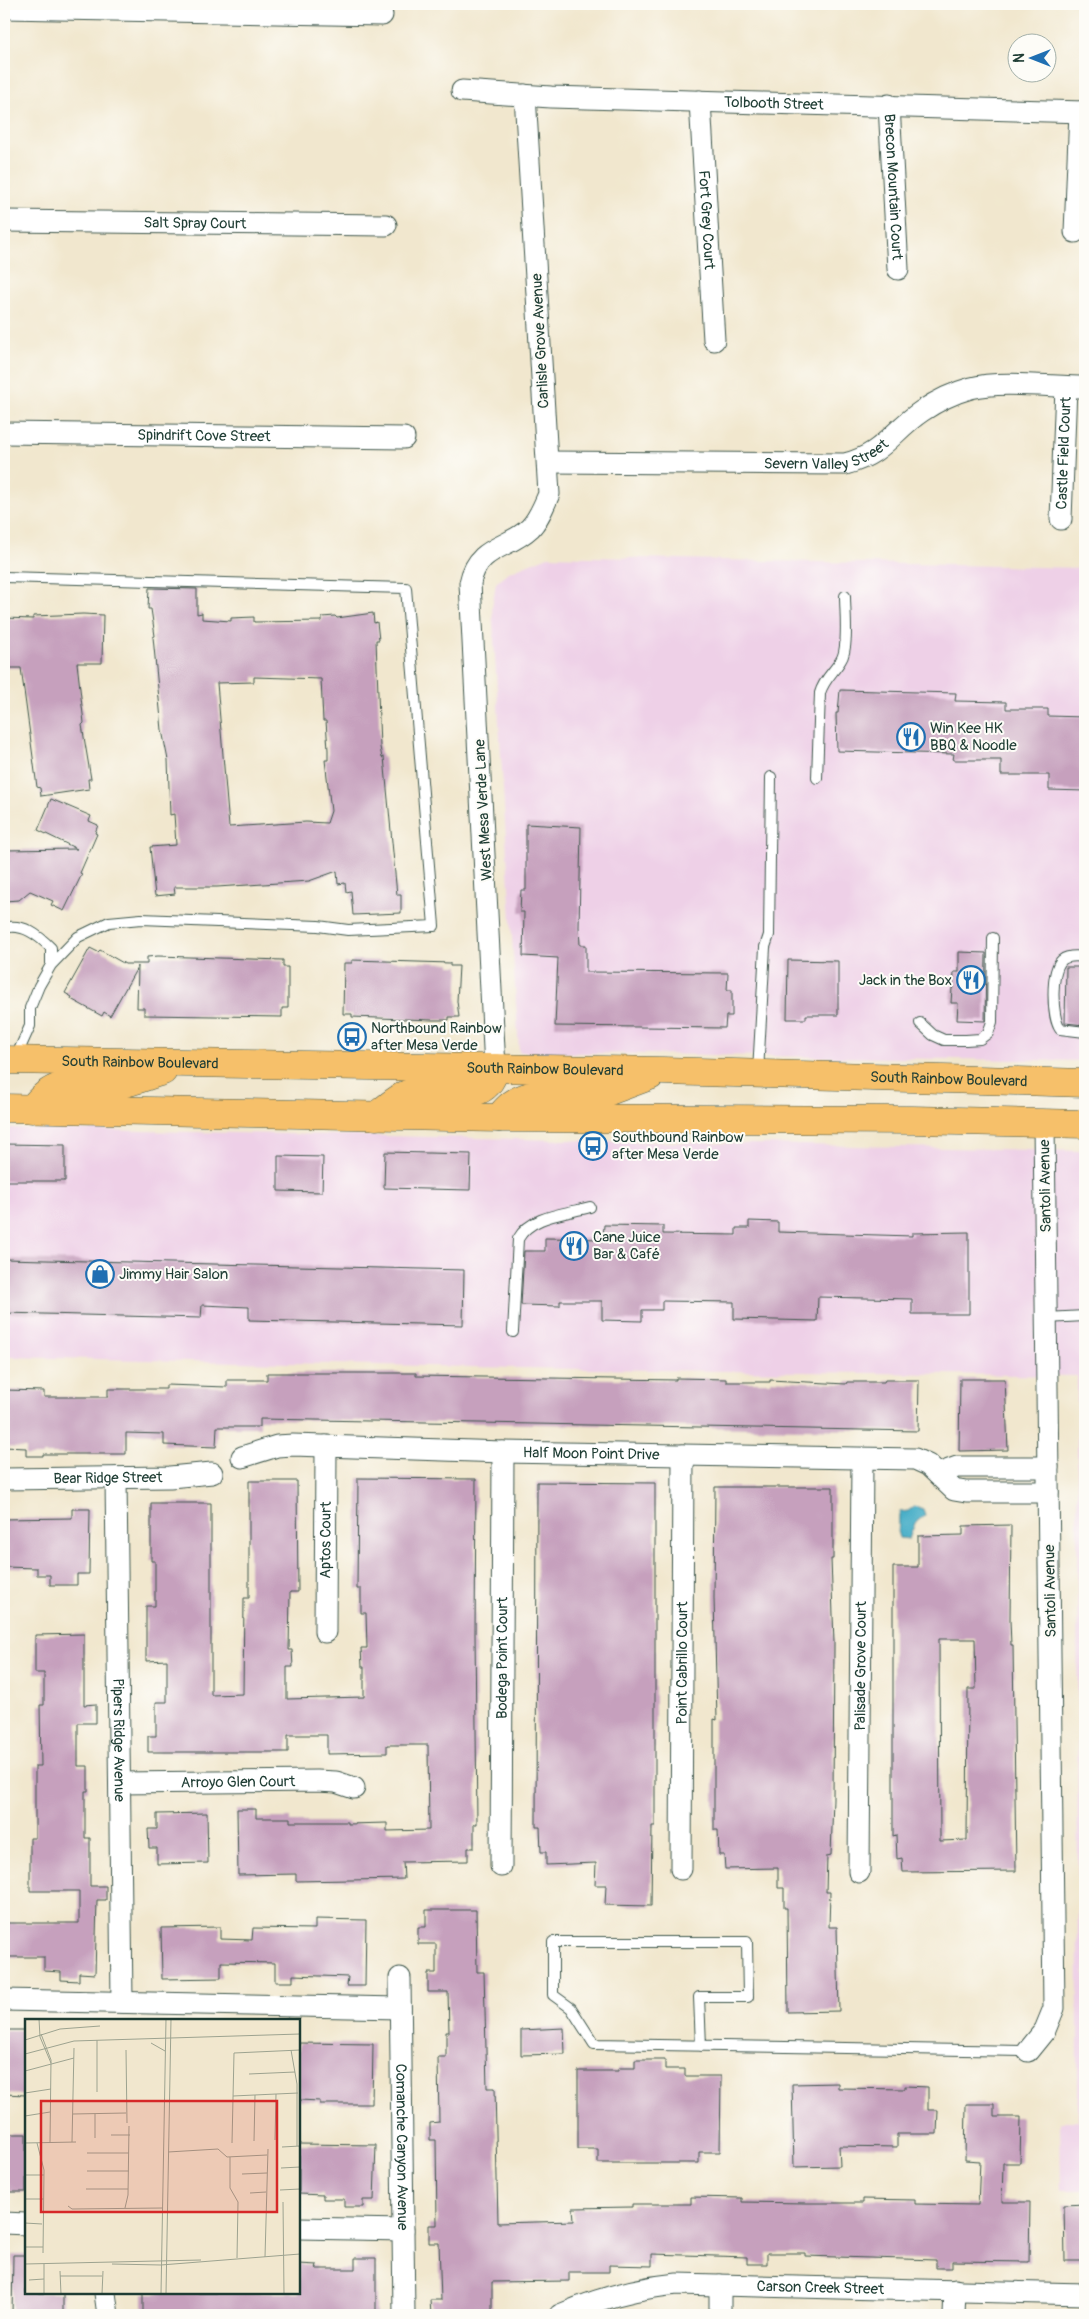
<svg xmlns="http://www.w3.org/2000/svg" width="1089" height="2319" font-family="Pangolin,sans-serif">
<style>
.built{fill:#eed0e7}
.water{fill:#48afc8;stroke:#34767e}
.building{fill:#c6a0bd;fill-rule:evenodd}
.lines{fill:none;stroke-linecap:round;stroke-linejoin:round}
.service-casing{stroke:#3e564b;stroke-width:12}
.minor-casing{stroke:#3e564b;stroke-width:23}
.primary-casing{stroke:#3e564b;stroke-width:29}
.service{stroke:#fff;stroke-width:10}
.minor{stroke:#fff;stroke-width:21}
.primary{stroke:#f6c06b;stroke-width:28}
.labels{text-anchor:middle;stroke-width:4;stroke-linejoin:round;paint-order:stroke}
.street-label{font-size:15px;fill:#1f3d34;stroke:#fdfcf7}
.poi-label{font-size:15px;fill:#1f3d34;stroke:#fdfcf7;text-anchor:start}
.inset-road{fill:none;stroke:#9da390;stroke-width:1}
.view{fill:#d62828;fill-opacity:0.15;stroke:#d62828;stroke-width:2.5}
.inset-edge{fill:none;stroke:#1f3d34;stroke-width:2.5}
</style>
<rect width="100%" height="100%" fill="#fdfcf7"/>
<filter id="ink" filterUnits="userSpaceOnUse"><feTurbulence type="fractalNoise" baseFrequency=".02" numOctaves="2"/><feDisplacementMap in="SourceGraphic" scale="10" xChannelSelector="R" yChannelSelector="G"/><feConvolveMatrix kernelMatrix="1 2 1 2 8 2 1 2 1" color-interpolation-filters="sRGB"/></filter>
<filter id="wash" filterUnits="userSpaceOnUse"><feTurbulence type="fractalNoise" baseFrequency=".0096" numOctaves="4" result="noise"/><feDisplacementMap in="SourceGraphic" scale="20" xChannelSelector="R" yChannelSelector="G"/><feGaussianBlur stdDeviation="1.12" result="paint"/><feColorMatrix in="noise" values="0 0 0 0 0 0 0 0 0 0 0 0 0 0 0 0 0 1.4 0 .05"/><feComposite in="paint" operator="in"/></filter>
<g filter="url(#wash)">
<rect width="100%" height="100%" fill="#f1e7ce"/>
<path class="built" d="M548 556 1085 568V1061L519 1052 492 607 496 583 509 572Z
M4 1128 1085 1151V2190H1061L1060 2121H1078L1077 1376 519 1368 4 1357Z"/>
<path class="water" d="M915 1506 923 1509 925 1515 915 1523 909 1539 899 1538 897 1531C901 1525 897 1519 900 1512L908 1511Z"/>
<g id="blocks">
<path class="building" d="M149 588 197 589V614L202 613V619L231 621V618L254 617V622L322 621V617L335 616 337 618 373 613 374 623 377 622 379 640H376L380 747 382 758 384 757 397 895H401V913L353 915 351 891 346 892 345 883 338 884 337 871 309 881 217 887H174L175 894 155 896 150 847 176 845 174 814 170 815 168 760 162 730 153 637 155 636 151 609H148ZM254 677 321 679 323 721H326L328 750V760H325L331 811 327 823 306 822 229 827 217 683 254 682Z
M83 614 103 615 102 663H77L84 723 82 725 91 779H88L89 789 41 796 40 788 37 787 21 668H4V618L33 619V616Z
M840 690 956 693 955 701 1006 702V709H1048V716L1085 717V791L1049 790V775H1001V760H953L954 754 837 751 836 713H838Z
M51 799 91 816 89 821 98 825 95 833 97 834 80 873 82 874 64 911 51 905 53 901 30 891 19 900 4 901V850L77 849 38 830Z
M526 824 581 827 579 927 580 945H586V972L728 973 727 990H732V1016H726L725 1028 555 1026 558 958 523 956 524 912H520L521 890H526Z
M90 948 98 952 100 950 125 964H147V957L158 956 283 960V967H288V1008H282V1017L144 1015V1008H137L138 966 110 1016 104 1012 102 1016 71 999 72 997 65 993Z
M959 952 986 953 985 1021 957 1020 958 1003H951L952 988H953L954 972H959Z
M352 960 450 963V966H459L457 1001 459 1017H449V1020H432L352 1017V1014H343L344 963H352Z
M788 960 838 961V1015H806V1019H787Z
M1066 967H1085V1025L1065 1023Z
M4 1144 65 1145V1181H4Z
M385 1152 471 1154 470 1190 384 1188Z
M278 1156 323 1157 322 1192 278 1191Z
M749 1221 778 1222V1232L912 1236V1233L969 1232V1314H912V1299L818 1297 817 1321 734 1319V1302L662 1301V1310H642V1321L602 1320V1301H560V1306L521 1305 524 1251H545V1238L603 1239 604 1225 663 1226V1234L736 1235V1228H749Z
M4 1259 464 1270 463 1325 249 1320V1307L202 1305 201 1318 4 1313Z
M267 1373H416V1376L616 1379 676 1380V1378L726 1379V1382H770V1380L846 1384 847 1382H884L885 1380H919L918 1431 260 1419V1427H217L216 1447 164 1445V1434L126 1433V1454H43V1456H26V1448L4 1447V1390L44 1391V1397H108V1389H166V1385L227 1387V1380H267Z
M960 1379H1005L1008 1450 959 1451Z
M358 1478 476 1479 475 1634 477 1824H474V1848H468V1861L403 1862 404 1879 296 1881V1874L238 1875 237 1809H256V1818H290V1822H348V1824L387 1823V1831L429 1830 428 1745H387V1753L327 1754V1735H288V1752H148V1736H156V1702H167V1660L146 1661V1606H155V1561H151V1503H211V1695L243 1694 244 1598H249V1481H297L298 1592H290L289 1650H292L293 1667H287V1699L364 1697V1667H362L361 1648H367L366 1613H361V1589H357Z
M537 1482 655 1483V1826H652L651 1906 605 1905 606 1885H595L596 1863 546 1865V1852H541L540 1827H536Z
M715 1487H833V1559H831L834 1643 833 1799 831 1855 827 1856 826 1892H830L829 1927H837L839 2011 788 2012 787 1908H784V1888H778V1868L725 1869 724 1855H719L718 1830H714V1719L717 1720 714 1598Z
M72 1509H90L89 1574H77V1585H50V1575H37V1568L4 1567V1519L72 1518Z
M1011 1525 1010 1620 1011 1645H1013L1016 1871 903 1872 902 1858 897 1859 896 1835 893 1836V1567H918V1536L963 1535V1526ZM939 1639H975L976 1689H968L967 1840 940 1841Z
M84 1634V1705L96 1704V1723H78V1766H88V1791H85V1838H90V1886H106V1900H97L95 1974 79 1973V1981L61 1980V1972L44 1971V1957H4V1923H79V1891H30V1838H35V1766H41L40 1705H44V1673H35V1635Z
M207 1813 208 1863 157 1864V1848H149L148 1829H157V1814Z
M426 1910H476L477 1972H484L487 2088H495L498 2223 574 2221 573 2208 632 2207V2204H691V2197L742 2198V2202L806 2203H863V2199L915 2200V2204L978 2205 980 2161 965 2160 966 2104H994V2117H1021L1020 2163H1003L1002 2202H1030L1029 2262 952 2261V2268H936V2260L805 2256V2253H767V2264H747V2257L652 2254V2266L609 2265V2272H569V2281L492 2282V2315H431L430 2300H441L439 2243H429V2225H437L436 2140H430V2123L439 2122 438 2057H446V2032H449L448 1992H428V1973H436V1944H418V1927H426Z
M315 1919 366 1920 365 1986H347L348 1977 293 1975V1982H275V1963L221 1962V1978L162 1979 161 1928 220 1927V1939L252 1940 253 1928 315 1929Z
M564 2028 565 2054 521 2055V2030Z
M4 2030H26V2095L4 2094Z
M299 2043 373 2044 372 2104H320V2101L299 2100Z
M635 2060H665V2069H685V2076H721L720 2152H699V2163H598V2149H578V2071H618V2068H635Z
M838 2083V2088L905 2089V2086L928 2087V2110H938L937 2134H897V2147L839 2146 840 2166 794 2167 792 2084Z
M4 2134H26V2192H4Z
M299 2144 376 2145 374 2200H363V2207H344V2199H323V2195L299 2194Z
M1085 2204V2261H1065L1064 2205Z
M13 2255H26V2293H63V2315H12Z
M355 2258H376V2315H143V2293H299V2264L317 2265 316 2269H355Z"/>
</g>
</g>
<g filter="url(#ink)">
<use href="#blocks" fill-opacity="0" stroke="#3e564b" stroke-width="1"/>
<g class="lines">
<defs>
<path id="service" d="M4 577 406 588 434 926 348 930 318 926 141 919 109 922 78 937 51 965
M817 778 820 693C824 679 834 672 841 660 849 648 845 612 845 596
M4 928C23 923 38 935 51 948V965L39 986 30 1008V1026L16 1057
M1085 957C1078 956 1068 955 1062 960 1050 971 1052 1018 1060 1029L1085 1032
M920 1023 933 1035 944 1040H966L980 1039 988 1033 992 1022 993 938
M758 1072 765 947 769 935 771 777
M1046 1318 1085 1316
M513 1332 518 1239C531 1215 566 1214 590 1207
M701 2046 699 1997H748L747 1942H553V1995L571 2008 594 2044 1028 2051"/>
<g id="minor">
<path d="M4 8 382 15"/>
<path id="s1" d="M462 91 551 97 1085 112"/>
<path id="s2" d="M700 101 714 340"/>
<path id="s3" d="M889 105 898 269"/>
<path id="s4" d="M4 221 386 225"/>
<path d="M1075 232 1080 112"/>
<path id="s5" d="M4 433 404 438"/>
<path id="s6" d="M548 462 845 464C884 454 892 431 922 411 937 401 953 393 971 388 1000 380 1053 387 1085 387"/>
<path id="s7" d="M1061 519 1066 387"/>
<path d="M495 1068 470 583C478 545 507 550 530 528 539 519 544 505 549 494L525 95"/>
<path id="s8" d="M242 1457 277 1446 293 1445 503 1452 915 1459 928 1465 954 1490 966 1492H1048"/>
<path d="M938 1474 957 1467H1048"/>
<path id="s9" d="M116 1478 122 2002"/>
<path id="s10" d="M4 1479 170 1477 212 1473"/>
<path id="s11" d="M325 1632 326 1446"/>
<path id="s12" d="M120 1783 317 1781 336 1782 354 1788"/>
<path id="s13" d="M501 1866 503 1452"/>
<path id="s14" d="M681 1869 683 1455"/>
<path id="s15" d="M859 1872 862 1459"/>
<path id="s16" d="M400 1978 404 2315"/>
<path d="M4 2000 400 2008"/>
<path d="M1028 2051 1045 2030 1054 2008 1044 1123"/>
<path d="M4 2223 26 2224"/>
<path d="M299 2228 403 2230"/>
<path d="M105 2293 108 2315"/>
<path id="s17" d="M560 2315C599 2298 635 2288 677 2284L1085 2294"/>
<path d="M720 2315V2285"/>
<path d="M954 2315 955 2290"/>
</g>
<g id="primary">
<path id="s18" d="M4 1060 663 1071 1085 1083"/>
<path d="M4 1108 499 1118 913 1120 1085 1124"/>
<path d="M32 1109C61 1070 83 1092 121 1084 135 1081 149 1075 163 1071"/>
<path d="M376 1116C384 1110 402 1094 411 1093 440 1088 486 1109 495 1068"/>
<path d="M499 1118C508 1106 515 1100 530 1096L599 1095 650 1076"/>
</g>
</defs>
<use href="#service" class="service-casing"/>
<use href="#minor" class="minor-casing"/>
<use href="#primary" class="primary-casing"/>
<use href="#service" class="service"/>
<use href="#minor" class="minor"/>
<use href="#primary" class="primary"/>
</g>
</g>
<defs>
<symbol id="restaurant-ring" viewBox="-11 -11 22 22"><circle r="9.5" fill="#fdfcf7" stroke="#1f6fb2" stroke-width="1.5"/><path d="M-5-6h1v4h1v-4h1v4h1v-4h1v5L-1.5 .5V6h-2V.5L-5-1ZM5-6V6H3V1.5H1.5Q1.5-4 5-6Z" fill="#1f6fb2"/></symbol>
<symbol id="bus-ring" viewBox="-11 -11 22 22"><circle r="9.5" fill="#fdfcf7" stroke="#1f6fb2" stroke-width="1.5"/><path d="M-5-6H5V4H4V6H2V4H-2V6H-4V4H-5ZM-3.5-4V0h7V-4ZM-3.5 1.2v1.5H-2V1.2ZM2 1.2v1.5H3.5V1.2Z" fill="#1f6fb2"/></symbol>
<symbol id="shop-ring" viewBox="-11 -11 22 22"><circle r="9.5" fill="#fdfcf7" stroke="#1f6fb2" stroke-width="1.5"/><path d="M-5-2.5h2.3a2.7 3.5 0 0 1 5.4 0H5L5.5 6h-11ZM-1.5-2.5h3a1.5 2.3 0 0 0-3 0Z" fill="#1f6fb2"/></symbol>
</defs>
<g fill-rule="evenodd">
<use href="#restaurant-ring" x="895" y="721" width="32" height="32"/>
<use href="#restaurant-ring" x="955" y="964" width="32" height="32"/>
<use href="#bus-ring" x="336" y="1021" width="32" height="32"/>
<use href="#bus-ring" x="577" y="1130" width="32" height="32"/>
<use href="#restaurant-ring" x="558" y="1230" width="32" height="32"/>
<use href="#shop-ring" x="84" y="1258" width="32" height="32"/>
</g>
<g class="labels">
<g class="street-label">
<text dy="5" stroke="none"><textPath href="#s1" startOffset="312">Tolbooth Street</textPath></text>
<text dy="5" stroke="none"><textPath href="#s3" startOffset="82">Brecon Mountain Court</textPath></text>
<text dy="5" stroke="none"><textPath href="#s2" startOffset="119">Fort Grey Court</textPath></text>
<text dy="5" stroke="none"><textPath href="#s4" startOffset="191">Salt Spray Court</textPath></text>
<text transform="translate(540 341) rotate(-93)" y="5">Carlisle Grove Avenue</text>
<text dy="5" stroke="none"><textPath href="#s5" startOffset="200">Spindrift Cove Street</textPath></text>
<text dy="5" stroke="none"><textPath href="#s6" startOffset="280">Severn Valley Street</textPath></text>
<text dy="5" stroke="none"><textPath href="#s7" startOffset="66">Castle Field Court</textPath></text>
<text transform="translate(483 810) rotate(-93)" y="5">West Mesa Verde Lane</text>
<text dy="5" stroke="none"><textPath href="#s18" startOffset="136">South Rainbow Boulevard</textPath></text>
<text dy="5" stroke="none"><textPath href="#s18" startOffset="541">South Rainbow Boulevard</textPath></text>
<text dy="5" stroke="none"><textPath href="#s18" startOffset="945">South Rainbow Boulevard</textPath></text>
<text transform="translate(1045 1186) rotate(-91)" y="5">Santoli Avenue</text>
<text dy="5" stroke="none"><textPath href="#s8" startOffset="351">Half Moon Point Drive</textPath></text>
<text dy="5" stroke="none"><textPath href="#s10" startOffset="104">Bear Ridge Street</textPath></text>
<text dy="5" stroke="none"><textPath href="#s11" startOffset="92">Aptos Court</textPath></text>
<text transform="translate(1050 1591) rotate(-91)" y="5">Santoli Avenue</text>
<text dy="5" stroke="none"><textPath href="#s13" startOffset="208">Bodega Point Court</textPath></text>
<text dy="5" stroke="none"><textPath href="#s14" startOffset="206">Point Cabrillo Court</textPath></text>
<text dy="5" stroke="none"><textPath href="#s15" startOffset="206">Palisade Grove Court</textPath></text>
<text dy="5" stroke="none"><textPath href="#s9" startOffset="262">Pipers Ridge Avenue</textPath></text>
<text dy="5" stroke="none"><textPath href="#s12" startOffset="118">Arroyo Glen Court</textPath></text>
<text dy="5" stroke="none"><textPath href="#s16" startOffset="169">Comanche Canyon Avenue</textPath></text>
<text dy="5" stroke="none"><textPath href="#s17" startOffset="265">Carson Creek Street</textPath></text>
</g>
<g class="poi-label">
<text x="930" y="733">Win Kee HK<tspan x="930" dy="17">BBQ &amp; Noodle</tspan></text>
<text x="952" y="985" text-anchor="end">Jack in the Box</text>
<text x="371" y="1033">Northbound Rainbow<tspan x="371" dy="17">after Mesa Verde</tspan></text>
<text x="612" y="1142">Southbound Rainbow<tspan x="612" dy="17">after Mesa Verde</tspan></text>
<text x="593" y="1242">Cane Juice<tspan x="593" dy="17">Bar &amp; Café</tspan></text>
<text x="119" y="1279">Jimmy Hair Salon</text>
</g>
</g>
<g transform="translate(25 2019)">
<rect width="275" height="275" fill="#f1e7ce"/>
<path class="inset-road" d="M14 0 15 18 26 44M16 15 26 41 25 123M0 21 35 10 75 7M126 24 140 32M101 31 102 104M266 31 272 65V127M0 35 49 22 275 15M0 52 49 39M224 55 270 53M72 73V21M0 74 26 70M208 77 273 74M48 95 101 94M0 97 25 93M86 116H105M70 119V95M250 121 251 75M229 122 230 76M47 123 49 29M0 124 51 123M12 124 19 151 18 234M207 124 209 34 275 31M257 128 275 127M143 133 193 130 202 138 242 136M62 134H104M205 138V169L213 183 212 239M256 149 275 148M62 152H104M217 155 242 154M0 156H19M61 170H103M255 171 275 170M225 174 241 173M0 180H19M258 183 259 275M43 187 47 190 138 189M100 189 103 176 104 107M0 204 17 205M0 228H18M240 238 243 130M0 245 176 241M19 245V275M87 245 136 246 275 235M35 252 36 275M35 257H77M4 261 19 260M77 275 78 252M136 275 141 0M141 275 146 0"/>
<path class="view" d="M16 82H252V193H16Z"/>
<rect width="275" height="275" class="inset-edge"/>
</g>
<rect width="1089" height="2319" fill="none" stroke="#fdfcf7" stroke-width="20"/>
<g transform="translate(1032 58) rotate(270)"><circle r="24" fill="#fdfcf7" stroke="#a4b0a9"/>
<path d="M0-4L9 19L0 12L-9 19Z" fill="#1f6fb2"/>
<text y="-8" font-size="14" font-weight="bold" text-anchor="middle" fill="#1f3d34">N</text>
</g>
</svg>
